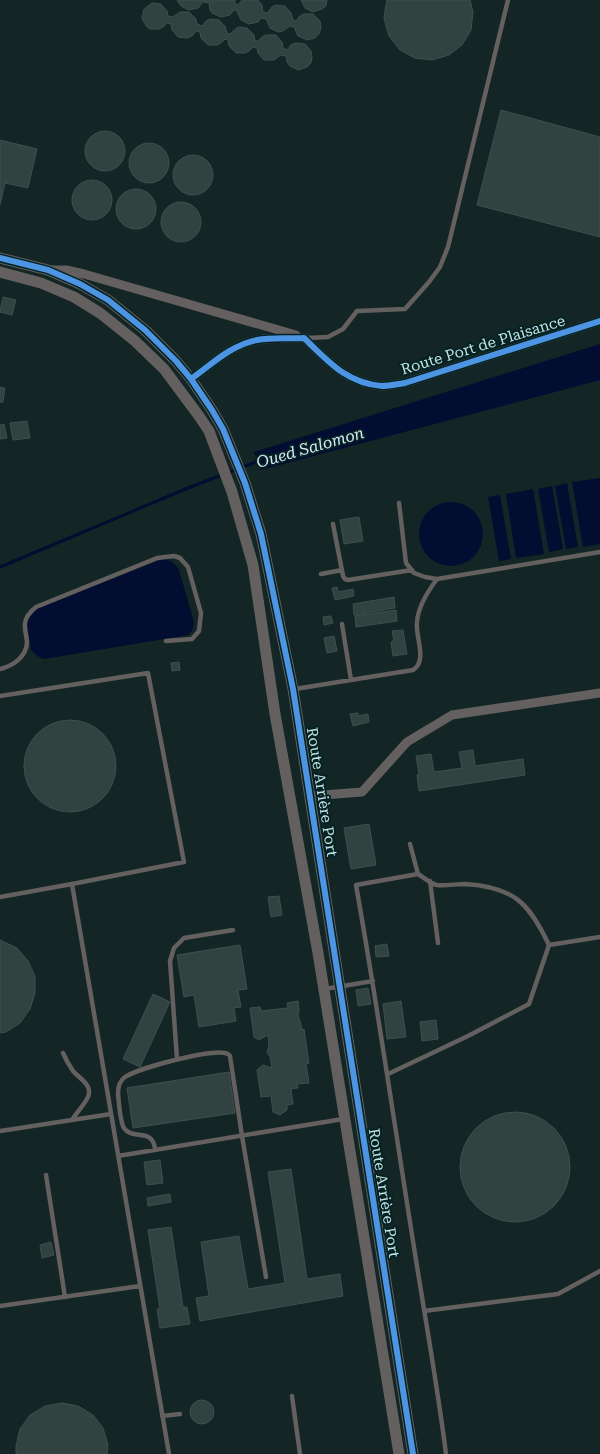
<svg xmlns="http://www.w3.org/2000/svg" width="600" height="1454" font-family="'Roboto Serif',serif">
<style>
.water{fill:#020d31}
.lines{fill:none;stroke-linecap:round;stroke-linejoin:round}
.stream{stroke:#020d31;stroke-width:3}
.building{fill:#314341;stroke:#3d504e}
.service{stroke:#63605f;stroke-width:4.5}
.minor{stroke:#63605f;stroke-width:9}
.tertiary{stroke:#63605f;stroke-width:11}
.cycleway-casing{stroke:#032223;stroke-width:9}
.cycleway{stroke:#4d94e3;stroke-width:6}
.labels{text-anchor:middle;stroke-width:4;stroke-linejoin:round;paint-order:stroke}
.street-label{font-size:15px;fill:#c5e1e2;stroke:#032223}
.water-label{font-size:16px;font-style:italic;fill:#dae5f6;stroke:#032223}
</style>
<rect width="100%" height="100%" fill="#142525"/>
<path class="water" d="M600 344V380L261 470 254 452Z
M600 478V544L583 547 572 482Z
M567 483 578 547 566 549 555 486Z
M552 486 563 549 549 552 538 489Z
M533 489 544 554 516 558 506 494Z
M500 495 511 559 499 561 488 497Z
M419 534a32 32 0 1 1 64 0a32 32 0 1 1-64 0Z
M163 559C171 560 175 563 179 570L194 622 193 629 188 635 44 659 37 656 31 650 27 621 31 612 39 608Z"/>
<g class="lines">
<path class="stream" d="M0 567 188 488 261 460"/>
</g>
<path class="building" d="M177 0H235V4L238 5 242 0H258L262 5 263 12 267 13 272 7 276 5 285 6 291 13 293 20 296 21 300 16 304 14H313L320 21 321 28 319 34 315 38 307 40 298 36 294 27 290 26 283 31 278 32 270 28 266 19 261 18 258 22 249 24 241 20 237 11 234 10 230 15 221 17 212 13 210 10 209 3 203 2 198 8 189 10 181 6Z
M301 0H327L326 6 322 9 313 12 305 8Z
M387 0H470L473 12 471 30 462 45 449 55 432 60 415 58 400 50 389 36 384 19 385 11Z
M152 3 161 4 167 11 168 16 173 17 180 12H189L196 19 197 24 202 26 206 21 210 19 219 20 225 26 227 33 230 34 238 27 247 28 254 35 255 41H258L262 37 266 35H276L282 42 283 48 287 50 291 45 295 43 305 44 311 51 312 57 311 63 307 67 298 70 290 66 287 62 286 56 281 55 274 60H264L258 53 257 48 253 47 249 51 245 53H236L229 46 228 40 225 39 221 43 217 45H208L201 38 200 32 196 31 192 36 187 38 178 37 172 30 171 24 167 23 163 27 159 29H150L146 26 142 18 144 9Z
M501 110 600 137V237L477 205Z
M85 151a20 20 0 1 1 40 0a20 20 0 1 1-40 0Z
M0 140 37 149 28 188 5 183 0 205Z
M129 163a20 20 0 1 1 40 0a20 20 0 1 1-40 0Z
M173 175a20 20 0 1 1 40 0a20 20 0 1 1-40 0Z
M72 200a20 20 0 1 1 40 0a20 20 0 1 1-40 0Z
M116 209a20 20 0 1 1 40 0a20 20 0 1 1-40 0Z
M161 222a20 20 0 1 1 40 0a20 20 0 1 1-40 0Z
M3 297 16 300 12 315 0 312Z
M0 387 5 388 3 402H0Z
M27 421 30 438 13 440 10 423Z
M4 424 7 438 0 439V425Z
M359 517 363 541 344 544 340 520Z
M337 587 338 592 353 589 354 596 335 600 332 588Z
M394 597 395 608 354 615 353 604Z
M396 610 397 621 356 627 355 616Z
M331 616 333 623 324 625 323 617Z
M403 630 407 654 393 656 391 642 394 641 392 631Z
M334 636 337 651 327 653 324 638Z
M179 662 180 670 172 671 171 663Z
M358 713V716L368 714 369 722 353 726 350 714Z
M24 766a46 46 0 1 1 92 0a46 46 0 1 1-92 0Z
M473 750 475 766 523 759 525 775 419 791 417 775 419 774 416 756 431 754 434 772 462 768 459 752Z
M369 824 376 865 351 869 344 828Z
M279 896 282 915 271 917 268 897Z
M0 940 17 948 28 961 35 976V993L30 1009 20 1023 6 1032 0 1033Z
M387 944 389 956 376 957 375 946Z
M240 945 247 989 238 990 241 1007 234 1008 236 1021 199 1027 194 995 184 997 177 955Z
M368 988 371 1004 358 1006 356 990Z
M153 994 170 1002 140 1067 123 1059Z
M298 1001 299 1010 298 1016 300 1021 302 1030 304 1029 309 1063 306 1064 309 1083 297 1084 298 1088 291 1089 293 1104 287 1105V1110L280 1115 273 1112 271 1096 261 1097 257 1070 263 1065 272 1068 270 1057 267 1052 269 1046 268 1035 259 1040 254 1037 250 1008 260 1007 261 1011 288 1008 287 1003Z
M401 1001 406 1037 387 1039 383 1004Z
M436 1020 438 1039 422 1041 420 1022Z
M229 1072 235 1113 133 1128 127 1088Z
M460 1167a55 55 0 1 1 110 0a55 55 0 1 1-110 0Z
M160 1160 163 1183 147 1185 144 1162Z
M291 1169 307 1279 340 1274 343 1296 200 1321 196 1298 209 1296 201 1242 239 1236 248 1289 285 1283 268 1172Z
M170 1194 171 1202 148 1206 147 1198Z
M171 1227 183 1307H187L190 1324 160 1328 157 1309H160L148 1230Z
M51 1242 54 1255 42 1258 40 1245Z
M190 1412a12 12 0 1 1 24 0a12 12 0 1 1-24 0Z
M62 1403 78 1406 93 1415 103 1428 108 1445 107 1454H16V1446L20 1429 30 1415 45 1406Z"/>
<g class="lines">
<path class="service" d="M306 338 328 337 343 329 357 311 405 309 429 282 440 267 448 247 508 0
M399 503 406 563 414 573 425 577 437 579
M333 524 343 576 345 579 348 580 412 570
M321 574 342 570
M342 624 351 680
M0 669C13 666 26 657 27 643 27 637 24 630 25 623 26 616 31 611 36 607L157 558 174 556 180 558 188 567 201 613 199 631 192 639 166 641
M295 689 413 670C428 661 415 636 417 622 418 606 428 591 437 579L600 552
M0 696 148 673 184 862 72 884 0 897
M410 844 418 874
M430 881 438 943
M72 884 169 1454
M549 945 600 937
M325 989 373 981
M63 1053C66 1060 69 1065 73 1071 80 1079 93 1085 88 1097 85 1104 76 1113 72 1120
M177 1059 170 961 174 948 184 938 233 930
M388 1074 468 1036 529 1004 549 945C529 903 514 887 465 884 456 884 446 886 437 885 431 884 423 877 418 874L356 885C377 1003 394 1122 413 1241 424 1312 437 1382 446 1454
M0 1131 111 1114
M155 1150C154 1127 132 1141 124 1128 120 1122 119 1102 118 1094 118 1088 119 1081 125 1077 139 1068 215 1047 228 1054L230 1056 242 1136 266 1277
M118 1156 343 1119
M46 1175 65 1297
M0 1306 140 1286
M424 1311 558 1294 600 1271
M292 1396 300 1454
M162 1416 180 1414"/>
<path class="minor" d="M50 270H66L84 274 296 335
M191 379C212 364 231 345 257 340 272 337 289 339 304 338 328 361 346 383 382 386 389 386 398 384 405 383L600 321
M310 796 362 792 407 742 452 715 600 693"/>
<path class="tertiary" d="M0 258 48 270 80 284 108 300 145 330 176 361 191 379 212 410 223 429 245 483 261 534 293 689 413 1454
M0 272 41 283 74 297 100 313 135 341 164 369 199 416 209 431 232 492 253 565 275 714 318 953 399 1454"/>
<defs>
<path id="cycleway" d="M0 258 48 270 80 284 108 300 145 330 176 361 191 379 212 410 223 429 245 483 261 534 293 689 413 1454
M191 379C212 364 231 345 257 340 272 337 289 339 304 338 328 361 346 383 382 386 389 386 398 384 405 383L600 321"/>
</defs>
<use href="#cycleway" class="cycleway-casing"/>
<use href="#cycleway" class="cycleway"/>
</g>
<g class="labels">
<g class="street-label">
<text transform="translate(483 345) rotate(-17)" y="5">Route Port de Plaisance</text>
<text transform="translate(322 792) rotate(81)" y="5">Route Arrière Port</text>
<text transform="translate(384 1193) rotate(81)" y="5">Route Arrière Port</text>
</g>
<g class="water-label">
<text transform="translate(310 447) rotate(-16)" y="6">Oued Salomon</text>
</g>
</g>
</svg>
